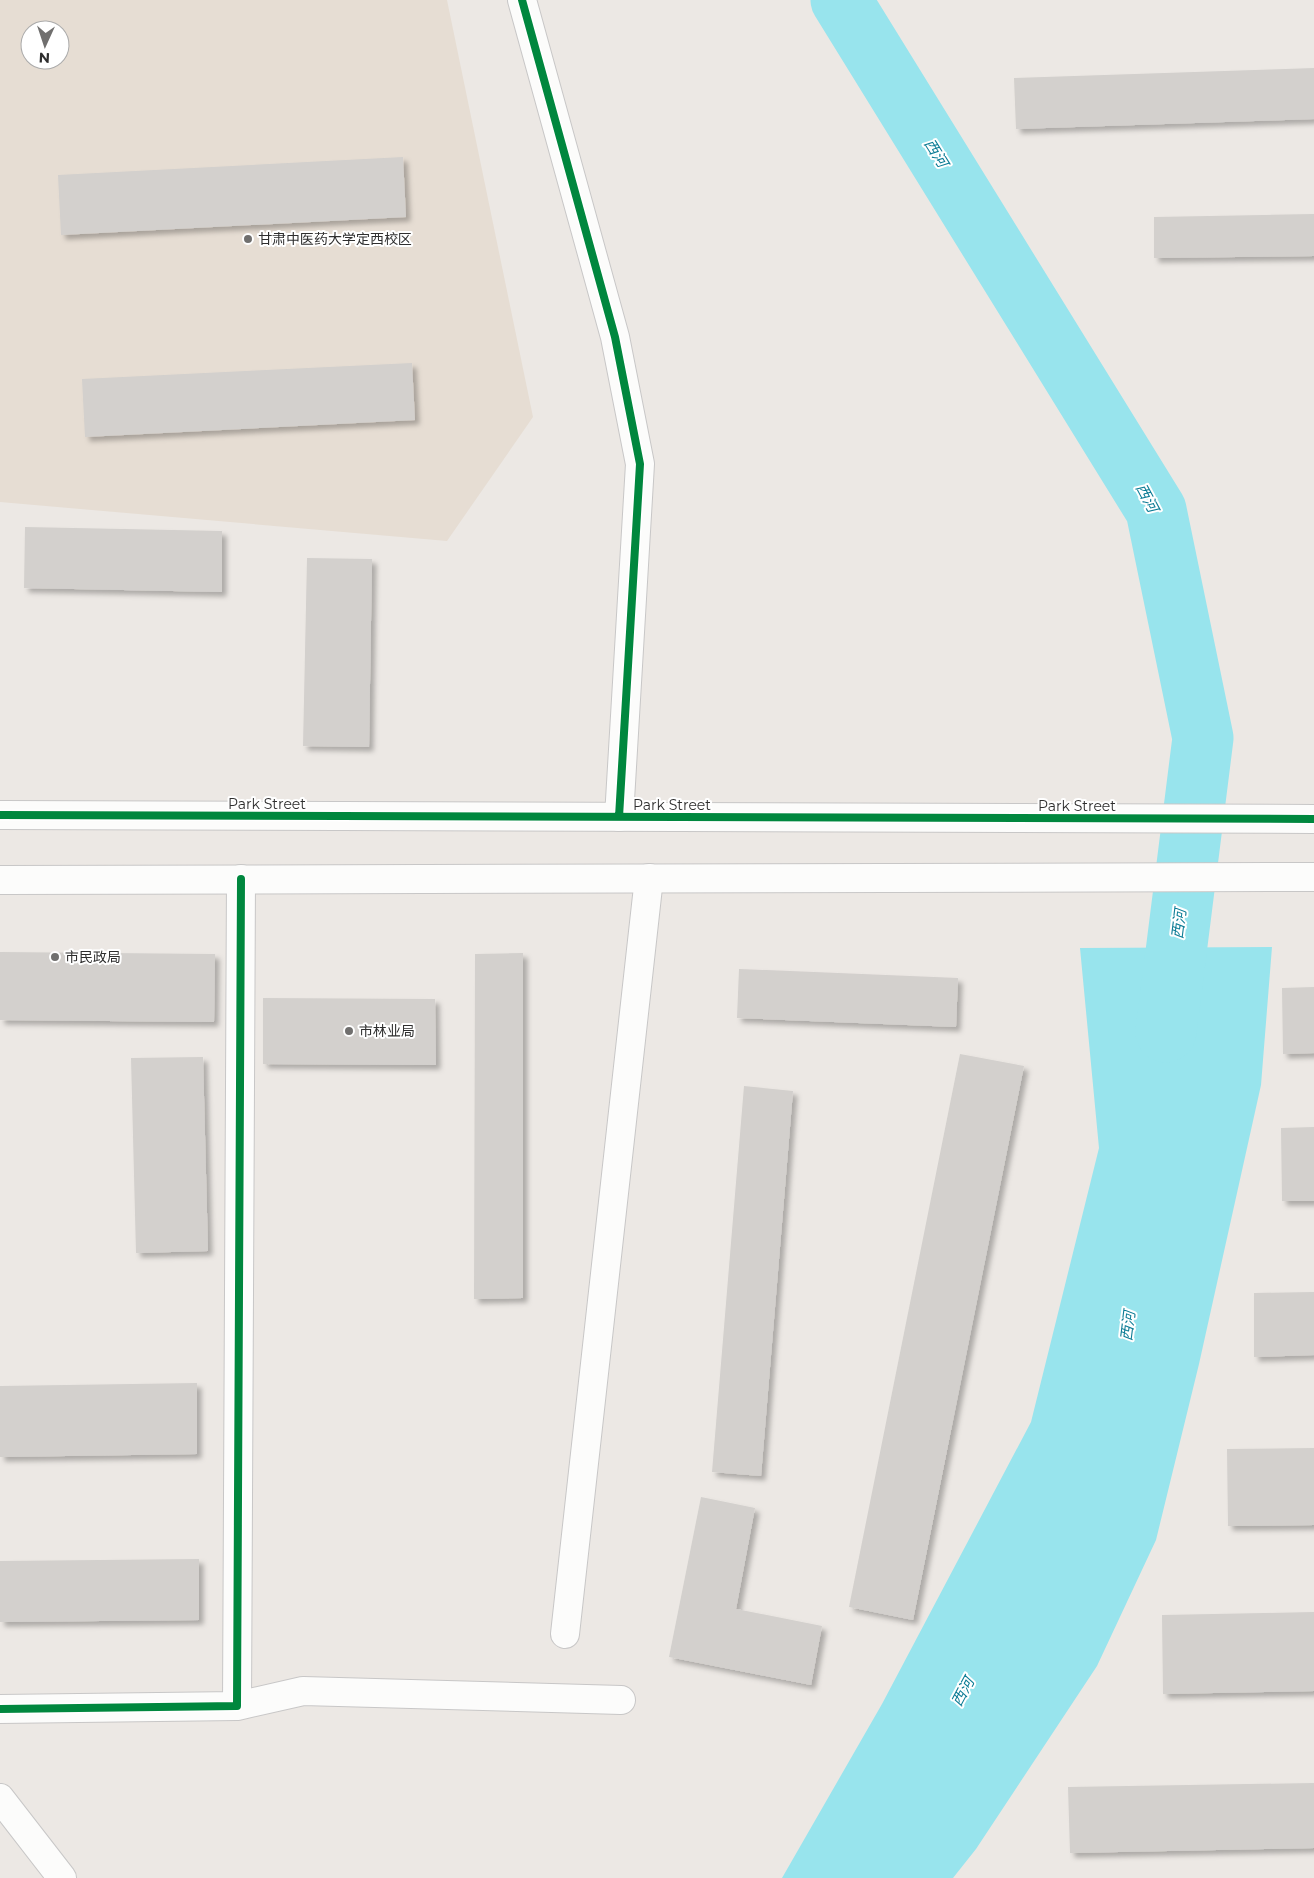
<svg xmlns="http://www.w3.org/2000/svg" width="1314" height="1878" font-family="Montserrat,'Noto Sans SC',sans-serif">
<style>
.education{fill:#e6ddd3;fill-rule:evenodd}
.water{fill:#98e4ed}
.lines{fill:none;stroke-linecap:round;stroke-linejoin:round}
.river{stroke:#98e4ed;stroke-width:61}
.building{fill:#d3d0cd;filter:url(#shadow)}
.minor-casing{stroke:#c8c7c7;stroke-width:30}
.tertiary-casing{stroke:#c8c7c7;stroke-width:30}
.minor{stroke:#fcfcfb;stroke-width:28}
.tertiary{stroke:#fcfcfb;stroke-width:28}
.cycleway-casing{stroke:#fff;stroke-width:11}
.cycleway{stroke:#00873e;stroke-width:8}
.poi-dot{fill:#706f6e;stroke:#fff;stroke-width:2}
.labels{text-anchor:middle;stroke-width:4;stroke-linejoin:round;paint-order:stroke}
.poi-label{font-size:14px;fill:#2e2e2e;stroke:#fff;text-anchor:start}
.street-label{font-size:14px;fill:#2e2e2e;stroke:#fff}
.water-label{font-size:15px;font-style:italic;fill:#0c7c95;stroke:#fff}
</style>
<defs>
<filter id="shadow"><feDropShadow dx="4.5" dy="4.5" stdDeviation="2.5" flood-color="#0004"/></filter>
</defs>
<rect width="100%" height="100%" fill="#ece8e4"/>
<path class="education" d="M0 0H447L533 417 447 541 0 502ZM30 30H60V60H30Z"/>
<path class="water" d="M1272 947 1261 1085 1199 1364 1156 1540 1097 1666 976 1849 953 1878H782L882 1704 1031 1422 1099 1148 1080 948Z"/>
<g class="lines">
<path class="river" d="M841 0 1156 510 1203 738 1166 1032"/>
</g>
<path class="building" d="M1314 68V119L1016 129 1014 78Z
M403 157 406 217 61 235 58 175Z
M1314 214V256L1154 258V217Z
M412 363 415 420 85 437 82 379Z
M25 527 222 531V592L24 588Z
M307 558 372 559 369 747 303 746Z
M0 952 215 954 214 1022 0 1020Z
M523 953V1298L474 1299 475 954Z
M739 969 958 978 956 1027 737 1018Z
M1314 987V1053L1283 1054 1282 988Z
M263 998 435 999 436 1065 263 1064Z
M960 1054 1024 1066 913 1620 849 1607Z
M203 1057 208 1251 136 1253 131 1058Z
M744 1086 793 1091 761 1476 712 1472Z
M1314 1127V1201H1282L1281 1128Z
M1314 1292V1355L1254 1357V1293Z
M197 1383V1454L0 1457V1386Z
M1314 1448V1525L1228 1526 1227 1449Z
M701 1497 755 1508 736 1609 822 1626 811 1685 669 1657Z
M199 1559V1620L0 1622V1561Z
M1314 1612V1691L1163 1694 1162 1615Z
M1314 1783V1848L1070 1853 1068 1787Z"/>
<g class="lines">
<defs>
<path id="minor" d="M522 0 615 337 640 464 619 817
M565 1634 649 878
M237 1706 303 1691 621 1700
M0 1709 237 1706 241 879
M0 1798 62 1878"/>
<path id="tertiary" d="M0 815 1314 819
M0 880 1314 877"/>
</defs>
<use href="#minor" class="minor-casing"/>
<use href="#tertiary" class="tertiary-casing"/>
<use href="#minor" class="minor"/>
<use href="#tertiary" class="tertiary"/>
<defs>
<path id="cycleway" d="M522 0 615 337 640 464 619 817
M0 815 1314 819
M0 1709 237 1706 241 879"/>
</defs>
<use href="#cycleway" class="cycleway-casing"/>
<use href="#cycleway" class="cycleway"/>
</g>
<g class="poi-dot">
<circle cx="248" cy="239" r="5"/>
<circle cx="55" cy="957" r="5"/>
<circle cx="349" cy="1031" r="5"/>
</g>
<g class="labels">
<g class="poi-label">
<text x="258" y="244">甘肃中医药大学定西校区</text>
<text x="65" y="962">市民政局</text>
<text x="359" y="1036">市林业局</text>
</g>
<g class="street-label">
<text x="267" y="809">Park Street</text>
<text x="672" y="810">Park Street</text>
<text x="1077" y="811">Park Street</text>
</g>
<g class="water-label">
<text transform="translate(936 153) rotate(58)" y="5">西河</text>
<text transform="translate(1147 498) rotate(62)" y="5">西河</text>
<text transform="translate(1179 924) rotate(-83)" y="5">西河</text>
<text transform="translate(1128 1326) rotate(-83)" y="5">西河</text>
<text transform="translate(963 1692) rotate(-62)" y="5">西河</text>
</g>
</g>
<g transform="translate(45 45) rotate(183)"><circle r="24" fill="#ffffff" stroke="#ababab"/>
<path d="M0-4L9 19L0 12L-9 19Z" fill="#706f6e"/>
<text y="-8" font-size="14" font-weight="bold" text-anchor="middle" fill="#2e2e2e">N</text>
</g>
</svg>
